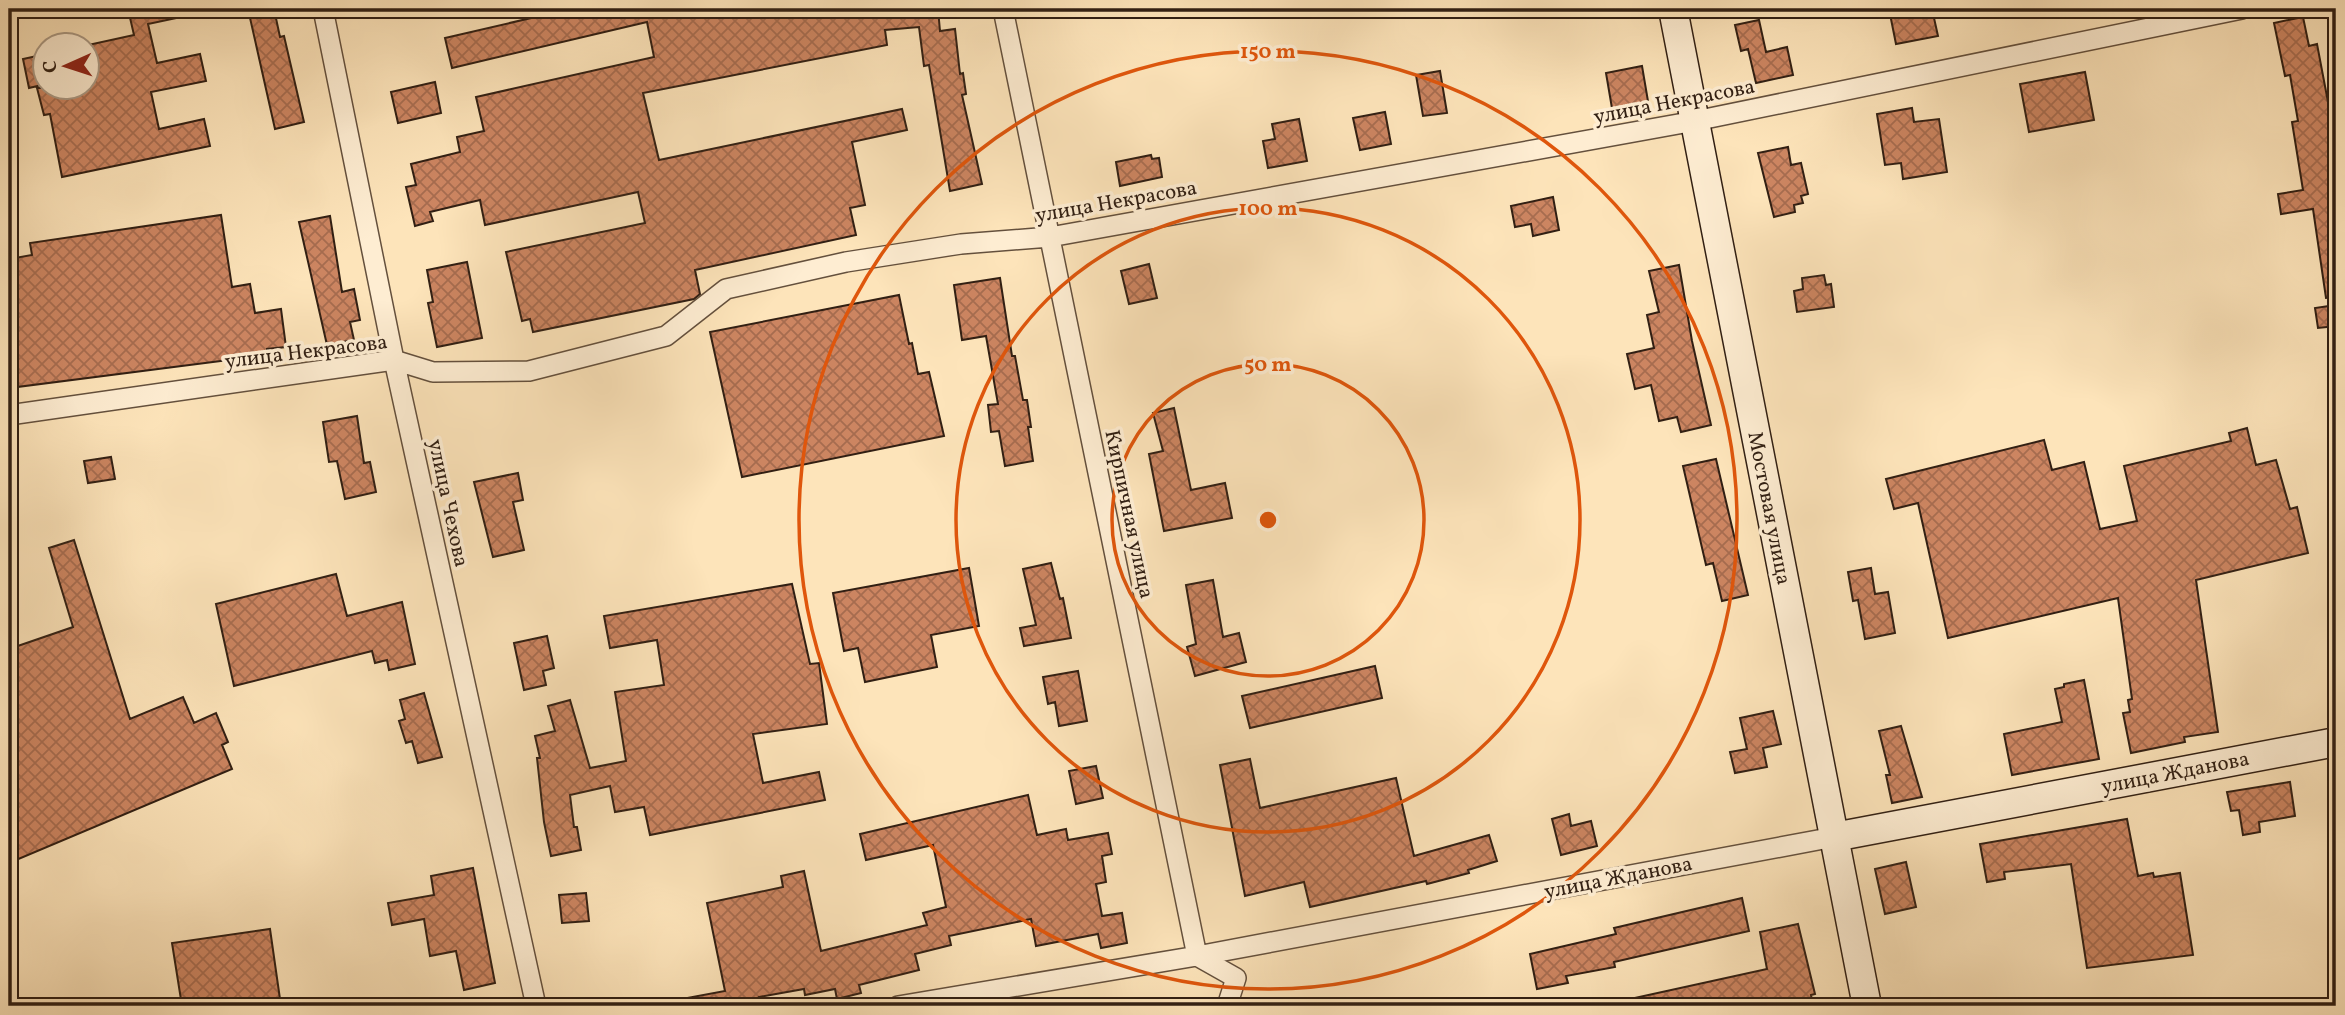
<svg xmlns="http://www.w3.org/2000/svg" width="2345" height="1015" font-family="Vollkorn,serif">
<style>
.building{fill:url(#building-cross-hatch);stroke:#311f13;stroke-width:2}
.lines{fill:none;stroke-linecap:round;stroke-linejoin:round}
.street-casing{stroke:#64503d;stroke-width:22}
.secondary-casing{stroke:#311f13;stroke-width:31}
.street{stroke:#feedd2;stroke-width:19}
.secondary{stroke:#feedd2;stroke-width:28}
.ring{fill:none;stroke:#df560c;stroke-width:3.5}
.labels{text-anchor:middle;stroke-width:7;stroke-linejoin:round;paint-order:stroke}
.street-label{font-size:21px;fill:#311f13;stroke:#feedd2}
.centre{fill:#df560c;stroke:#feedd2;stroke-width:3.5}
.ring-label{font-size:21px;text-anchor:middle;font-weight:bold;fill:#df560c;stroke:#feedd2;stroke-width:7;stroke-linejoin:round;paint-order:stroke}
</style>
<defs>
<pattern id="building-cross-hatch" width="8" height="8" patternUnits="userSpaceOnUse" patternTransform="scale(1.75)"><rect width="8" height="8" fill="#cc8561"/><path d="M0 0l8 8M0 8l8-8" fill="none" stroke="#a66c4f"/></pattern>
</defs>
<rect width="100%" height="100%" fill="#fde4ba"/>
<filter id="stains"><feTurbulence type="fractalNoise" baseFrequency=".00286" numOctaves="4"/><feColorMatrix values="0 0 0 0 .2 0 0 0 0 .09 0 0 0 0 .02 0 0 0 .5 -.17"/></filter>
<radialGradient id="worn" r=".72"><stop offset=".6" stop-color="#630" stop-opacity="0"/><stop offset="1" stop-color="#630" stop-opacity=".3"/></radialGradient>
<path class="building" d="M128 9H185L186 16 148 24 157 63 200 54 206 81 151 92 159 129 204 119 210 146 62 177 50 114 44 115 37 88H88V45L134 35Z
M248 9H274L280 37 284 36 304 122 275 129Z
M570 9H938L940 31 955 29 960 74 963 73 966 94 962 95 982 184 950 191 929 65 924 66 919 27 885 30 887 45 643 93 659 160 902 109 907 130 852 142 865 205 850 208 856 235 695 270 700 294 694 299 533 332 530 319 522 321 506 252 645 223 638 192 485 225 480 200 430 212 433 221 415 226 406 187 416 185 411 164 460 152 457 137 484 131 476 97 654 57 647 22 452 68 445 38Z
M1889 9H1932L1938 36 1896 44Z
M2303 17 2309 46 2317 44 2336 144V297L2326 298 2313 209 2281 214 2278 194 2303 190 2292 122 2298 121 2290 75 2285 76 2274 23Z
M1759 20 1766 52 1787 47 1793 75 1756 83 1748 49 1741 51 1735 25Z
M46 54V84L29 88 23 59Z
M1642 66 1650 113 1614 120 1606 73Z
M1440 71 1447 113 1423 116 1416 75Z
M2085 72 2094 120 2029 132 2020 84Z
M435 82 441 113 398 123 391 92Z
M1912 108 1914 122 1939 119 1947 172 1903 179 1901 163 1885 165 1877 114Z
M1385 112 1391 144 1360 150 1353 118Z
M1299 119 1307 161 1268 168 1263 141 1275 139 1272 124Z
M1788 147 1791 165 1801 163 1808 194 1801 196 1803 203 1794 205 1795 212 1774 217 1758 153Z
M1151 155 1152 159 1159 158 1162 177 1120 186 1116 162Z
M1553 197 1559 230 1533 236 1531 224 1515 227 1511 206Z
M221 215 232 287 250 284 255 313 281 309 286 347 267 349 268 355 9 388V259L32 255 30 243Z
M330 216 342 292 354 289 360 320 350 322 354 340 327 345 299 222Z
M467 262 482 338 437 347 428 303 433 302 427 270Z
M1149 264 1157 298 1129 304 1121 271Z
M1679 265 1692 341 1711 425 1681 432 1677 417 1659 421 1651 385 1635 389 1627 354 1654 348 1647 315 1659 312 1649 271Z
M1824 275 1826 285 1831 284 1834 307 1797 312 1794 291 1803 289 1802 278Z
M1000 278 1012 356H1015L1023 400H1027L1031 427H1028L1033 461 1005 466 999 431 991 432 988 405 998 404 986 336 962 340 954 285Z
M899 295 909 344 912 343 918 374 929 372 944 436 742 477 710 332Z
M2336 305V326L2318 328 2315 308Z
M1174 408 1191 490 1225 483 1232 518 1164 531 1149 454 1163 451 1153 413Z
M357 416 364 463 370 462 376 492 345 499 337 461 329 462 323 422Z
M2247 428 2256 465 2276 460 2290 509 2297 507 2308 553 2196 580 2218 732 2184 737 2185 742 2131 753 2123 713 2130 712 2128 700 2132 699 2118 598 1948 638 1918 503 1894 509 1886 479 2044 440 2052 470 2084 462 2100 529 2137 521 2124 466 2231 441 2229 433Z
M111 457 115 479 88 483 84 461Z
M1716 459 1748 595 1722 601 1713 563 1706 565 1683 466Z
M518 473 523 500 513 502 524 550 493 557 474 482Z
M74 540 130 719 183 697 194 723 216 713 228 742 222 745 232 769 9 863V649L73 627 49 548Z
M1051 563 1060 599 1063 598 1071 638 1024 646 1020 628 1036 625 1023 569Z
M969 568 979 626 931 635 937 667 865 682 858 648 844 651 833 593Z
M1871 568 1875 594 1888 592 1895 633 1865 639 1858 600 1853 601 1848 572Z
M336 574 347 616 402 602 415 664 389 670 387 660 375 663 372 651 234 686 216 604Z
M1213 580 1223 637 1239 633 1246 662 1195 676 1187 647 1196 644 1186 585Z
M792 584 810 664 819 663 827 724 753 734 763 783 819 772 825 800 650 835 644 807 615 812 610 786 570 795 574 827H577L581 850 551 856 544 822 537 758H540L535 736 555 731 548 706 570 700 590 768 626 761 615 692 664 685 657 640 610 648 604 616Z
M547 636 554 668 543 671 546 685 524 690 514 643Z
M1375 666 1382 698 1250 728 1242 696Z
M1078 671 1087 721 1059 726 1055 702 1048 704 1043 677Z
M2084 680 2099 759 2012 775 2004 734 2062 722 2055 689 2064 687V684Z
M424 693 442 757 418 763 412 741 406 743 399 721 405 719 400 700Z
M1773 711 1781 744 1763 748 1767 767 1735 773 1730 752 1747 749 1740 718Z
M1901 726 1922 797 1892 803 1886 775H1890L1879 731Z
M1250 759 1260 808 1396 778 1414 856 1489 835 1497 861 1468 870 1469 873 1427 884 1426 881 1310 907 1304 882 1245 896 1220 765Z
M1096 766 1103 798 1076 804 1069 771Z
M2290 782 2295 816 2259 822 2260 832 2243 835 2239 810 2231 811 2227 792Z
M1028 795 1037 835 1066 829 1068 840 1108 833 1112 854 1102 856 1106 882 1096 884 1102 916 1122 913 1127 943 1101 948 1098 934 1036 946 1031 919 949 936 951 945 915 954 919 970 859 985 861 993 837 999 835 989 805 995 804 989 759 997 761 1006H688L687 998 725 991 707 903 783 887 781 876 804 871 821 951 927 925 923 913 946 907 933 845 866 860 860 834Z
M1569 814 1571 826 1591 821 1597 846 1561 855 1552 819Z
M2127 819 2138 876 2153 873 2154 877 2180 873 2193 955 2087 968 2071 864 2004 872 2005 879 1987 882 1980 844Z
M1906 862 1916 907 1885 914 1875 869Z
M473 868 495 983 464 990 456 951 430 956 424 919 392 925 388 903 434 895 431 876Z
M586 893 589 921 562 923 559 895Z
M1742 898 1749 931 1614 962 1615 967 1566 976 1568 983 1537 989 1530 954 1616 934 1614 928Z
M1798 924 1815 994 1811 995 1813 1006H1631L1630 999 1767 969 1760 932Z
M270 929 281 1006H182L172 943Z"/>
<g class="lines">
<defs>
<path id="street" d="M323 9 394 360 536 1006
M1003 9 1197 956 1236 978 1227 1006
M9 415 394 360 433 372 529 371 666 336 726 289 846 262 961 244 1050 237 1695 121 2242 9
M898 1006 1197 956 1834 837"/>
<path id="secondary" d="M1673 9 1867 1006
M1834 837 2336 742"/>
</defs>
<use href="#street" class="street-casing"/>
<use href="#secondary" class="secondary-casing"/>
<use href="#street" class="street"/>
<use href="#secondary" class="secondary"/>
</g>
<g class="ring">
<circle cx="1268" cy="520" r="156"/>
<circle cx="1268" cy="520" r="312"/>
<circle cx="1268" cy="520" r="469"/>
</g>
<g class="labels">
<g class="street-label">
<text transform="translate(1674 101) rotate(-11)" y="7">улица Некрасова</text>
<text transform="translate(1116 201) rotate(-10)" y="7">улица Некрасова</text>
<text transform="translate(306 351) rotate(-7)" y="7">улица Некрасова</text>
<text transform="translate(449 503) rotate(78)" y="7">улица Чехова</text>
<text transform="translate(1770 508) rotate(79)" y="7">Мостовая улица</text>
<text transform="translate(1130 514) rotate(78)" y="7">Кирпичная улица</text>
<text transform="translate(2175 772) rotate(-11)" y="7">улица Жданова</text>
<text transform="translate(1618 877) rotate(-11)" y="7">улица Жданова</text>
</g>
</g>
<circle cx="1268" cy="520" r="10" class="centre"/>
<g class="ring-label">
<text x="1268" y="58">150 m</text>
<text x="1268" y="215">100 m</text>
<text x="1268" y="371">50 m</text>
</g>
<rect width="2345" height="1015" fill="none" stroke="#fde4ba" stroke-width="35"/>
<rect x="10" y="10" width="2324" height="994" fill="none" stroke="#311f13" stroke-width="3.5"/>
<rect x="18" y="18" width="2310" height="980" fill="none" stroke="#311f13" stroke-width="2"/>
<g transform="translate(66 66) rotate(267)"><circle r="33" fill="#feedd2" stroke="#ac9b86" stroke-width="2"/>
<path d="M0-5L12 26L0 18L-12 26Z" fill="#8f2418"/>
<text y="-10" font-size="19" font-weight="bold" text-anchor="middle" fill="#311f13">С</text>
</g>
<rect width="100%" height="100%" filter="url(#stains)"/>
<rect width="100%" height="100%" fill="url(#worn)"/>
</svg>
